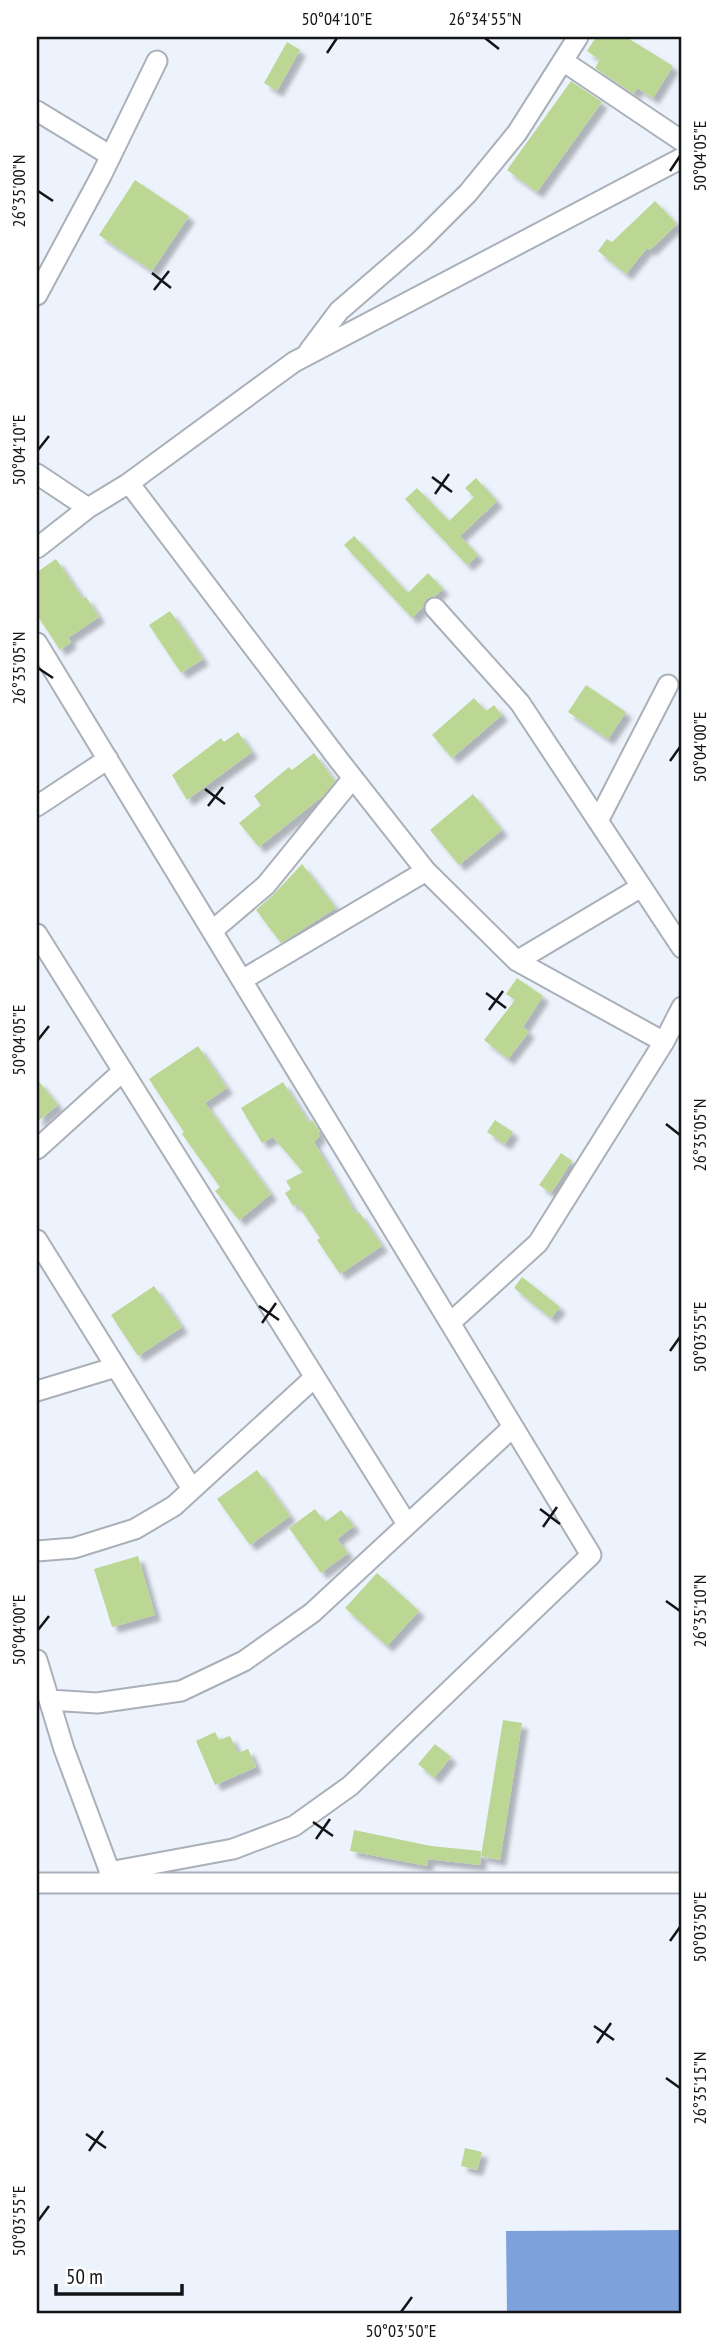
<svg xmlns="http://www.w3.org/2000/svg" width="719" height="2350" font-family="'PT Sans Narrow',sans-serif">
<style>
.water{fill:#7da2db}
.building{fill:#bbd793;filter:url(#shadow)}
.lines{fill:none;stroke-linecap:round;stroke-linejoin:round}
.minor-casing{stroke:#aab0b9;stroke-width:23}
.minor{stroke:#fff;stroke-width:19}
.ticks{fill:none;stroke:#121417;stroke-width:2.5}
.neatline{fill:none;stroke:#121417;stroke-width:2.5}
.ticks-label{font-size:18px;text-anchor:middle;fill:#121417}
</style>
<defs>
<filter id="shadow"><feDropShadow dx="6" dy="6" stdDeviation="2" flood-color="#0004"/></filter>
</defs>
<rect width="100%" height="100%" fill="#edf3fc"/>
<path class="water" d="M682 2230V2313H507L506 2231Z"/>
<path class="building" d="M596 37H626L673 66 653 98 637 88 634 94 595 68 600 60 587 51Z
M287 42 300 50 277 91 264 83Z
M571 81 602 102 537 192 507 170Z
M135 180 189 216 152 271 99 235Z
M655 201 677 224 650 250 647 248 626 274 598 251 607 239 612 242Z
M476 478 497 501 460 536 478 555 467 565 405 499 417 488 449 521 474 497 465 488Z
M354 536 408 593 428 573 443 589 435 596 426 599 423 607 412 618 344 545Z
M56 559 83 599 86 597 99 617 68 638 71 642 60 650 37 615V572Z
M170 611 203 659 181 673 149 625Z
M586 685 626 712 608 739 568 712Z
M474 698 486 711 494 705 502 715 452 758 432 735Z
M238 732 252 752 187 800 172 775 221 738 224 742Z
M314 753 335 781 323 796 259 847 239 823 261 805 254 796 289 767 292 770Z
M473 794 502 830 459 865 430 830Z
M302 864 336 908 281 943 256 910 274 894Z
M517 978 543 996 523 1027 529 1032 508 1059 484 1040 515 1000 506 994Z
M198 1046 227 1088 205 1103 271 1194 239 1220 215 1191 220 1187 182 1134 184 1132 149 1079Z
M37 1079 58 1105 37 1122Z
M283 1082 309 1123 312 1120 320 1132 318 1134 320 1136 314 1142 356 1214 359 1212 382 1246 340 1274 317 1240 320 1238 297 1204 293 1206 285 1193 291 1189 286 1181 303 1172 273 1137 262 1143 241 1108Z
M495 1120 513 1132 505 1144 487 1132Z
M561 1153 572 1161 551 1193 539 1185Z
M522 1277 560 1307 551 1318 514 1288Z
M154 1286 182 1327 138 1356 111 1315Z
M257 1470 290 1516 250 1545 217 1499Z
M315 1509 325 1522 341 1510 354 1526 337 1539 348 1553 321 1573 289 1528Z
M138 1556 155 1615 112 1627 94 1569Z
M377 1573 419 1611 387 1646 345 1608Z
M503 1720 522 1723 500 1860 481 1856Z
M215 1732 219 1740 230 1736 238 1753 248 1749 256 1767 215 1785 196 1741Z
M435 1744 451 1757 434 1778 418 1764Z
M354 1830 431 1846 481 1851 480 1865 428 1859 427 1866 350 1851Z
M465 2148 482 2152 477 2170 461 2166Z"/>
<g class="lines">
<defs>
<path id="minor" d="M563 61 682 141
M37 111 111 156
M37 295 101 176 157 61
M309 351 339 311 420 241 468 193 517 133 578 37
M37 474 88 508
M129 483 338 759 426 871
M37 548 88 508 129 483 294 362 682 158
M435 608 520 703 682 948
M37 643 591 1555 350 1786 294 1826 233 1849 109 1872
M37 806 108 759
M598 821 668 685
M212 931 266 885 353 778
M37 934 407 1524
M517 961 641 887
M242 980 426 871 517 961 664 1042 538 1243 450 1323
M664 1042 682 1007
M37 1149 123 1071
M37 1240 192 1489
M37 1391 116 1367
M37 1551 74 1548 135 1529 174 1506 315 1377
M37 1660 64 1749 114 1883
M49 1700 97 1703 181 1691 244 1661 312 1613 513 1427
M37 1883H682"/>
</defs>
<use href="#minor" class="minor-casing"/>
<use href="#minor" class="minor"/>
</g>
<path class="ticks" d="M485 38 499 49M327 53 337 38M670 171 680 156M38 191 53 201M152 273 171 288M154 290 169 271M38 450 49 436M432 477 452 492M435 494 449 474M38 668 53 678M670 761 680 747M205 789 225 804M208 806 223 787M486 993 506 1008M489 1010 503 991M38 1040 49 1026M666 1124 680 1135M259 1306 279 1320M262 1323 276 1303M670 1351 680 1337M540 1509 560 1524M543 1527 557 1507M666 1601 680 1611M38 1630 49 1616M313 1822 333 1836M316 1839 330 1819M670 1941 680 1927M594 2026 614 2040M597 2043 611 2023M666 2078 680 2088M86 2134 106 2148M89 2151 103 2131M38 2221 49 2206M401 2312 412 2297"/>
<rect width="719" height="2350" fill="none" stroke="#ffffff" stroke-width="77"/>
<path d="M56 2284v10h126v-10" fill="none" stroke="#121417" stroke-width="3.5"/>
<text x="66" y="2284" font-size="21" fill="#121417" stroke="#ffffff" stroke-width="5" paint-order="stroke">50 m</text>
<rect x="38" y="38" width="642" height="2274" class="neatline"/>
<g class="ticks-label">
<text x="337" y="25">50°04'10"E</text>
<text x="485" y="25">26°34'55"N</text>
<text transform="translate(700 156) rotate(-90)" y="6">50°04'05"E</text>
<text transform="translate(19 191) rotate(-90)" y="6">26°35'00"N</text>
<text transform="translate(19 450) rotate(-90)" y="6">50°04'10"E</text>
<text transform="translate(19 668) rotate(-90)" y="6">26°35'05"N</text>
<text transform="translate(700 747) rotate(-90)" y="6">50°04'00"E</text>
<text transform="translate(19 1040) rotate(-90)" y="6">50°04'05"E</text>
<text transform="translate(700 1135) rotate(-90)" y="6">26°35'05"N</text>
<text transform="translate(700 1337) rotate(-90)" y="6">50°03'55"E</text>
<text transform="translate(700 1611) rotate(-90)" y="6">26°35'10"N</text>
<text transform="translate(19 1630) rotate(-90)" y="6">50°04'00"E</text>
<text transform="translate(700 1927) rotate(-90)" y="6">50°03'50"E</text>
<text transform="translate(700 2088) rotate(-90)" y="6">26°35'15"N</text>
<text transform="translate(19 2221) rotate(-90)" y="6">50°03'55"E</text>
<text x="401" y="2337">50°03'50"E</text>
</g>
</svg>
